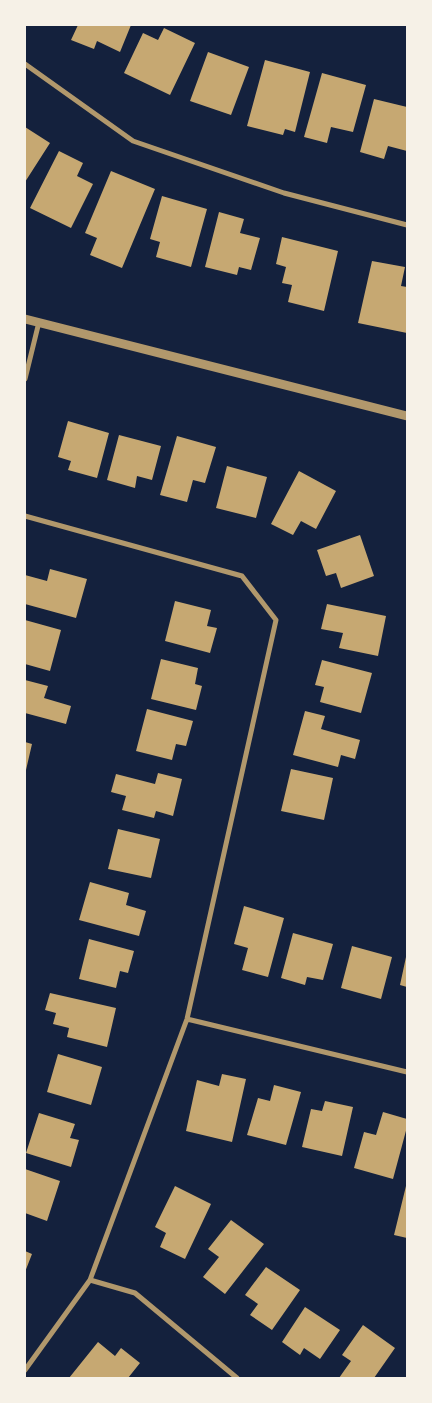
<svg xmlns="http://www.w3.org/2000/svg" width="432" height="1403" font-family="Inter,sans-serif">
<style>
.building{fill:#c6a872}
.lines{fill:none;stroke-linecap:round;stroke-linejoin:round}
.minor{stroke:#b1986c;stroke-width:5}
.tertiary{stroke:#b1986c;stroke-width:9}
</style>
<rect width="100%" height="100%" fill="#14213d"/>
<path class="building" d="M78 25H131L120 52 97 41 94 49 71 40Z
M164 28 195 43 170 95 124 73 143 33 158 40Z
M208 52 249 67 231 115 190 101Z
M265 60 310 72 295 132 285 129 283 135 247 126Z
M322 73 366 85 353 132 331 127 327 143 304 137Z
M374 99 407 107V151L388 146 384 159 360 152Z
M25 127 50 143 25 182Z
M59 151 83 163 77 176 93 184 71 228 30 208Z
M111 171 155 189 122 268 90 255 97 238 85 233Z
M162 196 207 209 191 267 156 257 160 242 150 239Z
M219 212 244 219 240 233 260 238 251 270 239 267 237 275 205 267Z
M282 237 338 251 324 311 288 302 292 285 282 283 286 267 276 264Z
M372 261 405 267 401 286 407 287V333L358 323Z
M68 421 109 433 97 478 68 470 71 461 58 457Z
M119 435 161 446 152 480 137 476 135 488 107 480Z
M177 436 216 447 205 483 193 480 187 502 160 495Z
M227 466 267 477 256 518 216 508Z
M299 471 336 491 316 529 301 521 293 535 271 524Z
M360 535 374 576 341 588 336 573 326 576 317 550Z
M50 569 87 579 76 618 25 604V575L47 581Z
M175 601 211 610 207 626 217 628 210 653 165 641Z
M327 604 386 616 378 656 339 648 343 633 321 629Z
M25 620 61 630 50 671 25 664Z
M161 659 198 668 195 684 202 686 196 710 151 699Z
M322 660 372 673 361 713 320 702 324 687 315 685Z
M25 680 48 686 44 698 71 706 66 724 25 713Z
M147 709 193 721 186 746 176 744 172 760 136 751Z
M305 711 325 716 321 729 360 740 355 759 341 755 338 767 293 755Z
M25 742 32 744 26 770H25Z
M291 769 333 778 324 820 281 811Z
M158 773 182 779 173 816 156 811 154 818 122 810 126 796 111 792 116 774 155 784Z
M118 829 160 839 151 878 108 869Z
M90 882 129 893 126 905 146 911 139 936 79 920Z
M244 906 284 918 268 977 242 970 248 948 234 944Z
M293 933 333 944 323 980 307 977 305 985 281 978Z
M89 939 134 951 128 973 120 971 116 988 79 979Z
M352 946 392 957 381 999 341 988Z
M406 957 407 958V987L400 985Z
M50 993 116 1008 107 1047 67 1037 69 1028 53 1024 56 1013 45 1010Z
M58 1054 102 1067 91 1105 47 1092Z
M222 1074 246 1079 232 1142 186 1131 197 1080 219 1086Z
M274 1085 301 1092 286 1145 247 1135 258 1098 270 1101Z
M325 1101 353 1107 342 1156 302 1147 311 1109 322 1111Z
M383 1112 407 1119V1127L393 1179 354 1168 364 1132 376 1135Z
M39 1113 75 1124 70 1138 79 1140 71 1167 26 1153Z
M25 1169 60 1181 47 1221 25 1213Z
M175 1186 211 1204 185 1259 160 1247 166 1233 155 1227Z
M406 1186H407V1238L394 1235Z
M231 1220 264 1244 225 1294 203 1277 219 1257 208 1249Z
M25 1251 32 1254 25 1272Z
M266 1267 300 1290 272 1330 250 1315 258 1304 245 1295Z
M305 1307 340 1330 320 1359 304 1348 300 1355 282 1342Z
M363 1325 395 1348 374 1378H339L351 1361 342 1355Z
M98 1342 115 1356 121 1348 140 1363 128 1378H69Z"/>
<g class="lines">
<path class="minor" d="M25 64 133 141 284 193 407 225
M25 379 39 322
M25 516 242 576 276 620 187 1019 90 1280 25 1370
M187 1019 407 1072
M90 1280 135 1293 237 1378"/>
<path class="tertiary" d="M25 319 407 416"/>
</g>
<rect width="432" height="1403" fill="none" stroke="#f6f1e7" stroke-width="52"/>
</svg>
